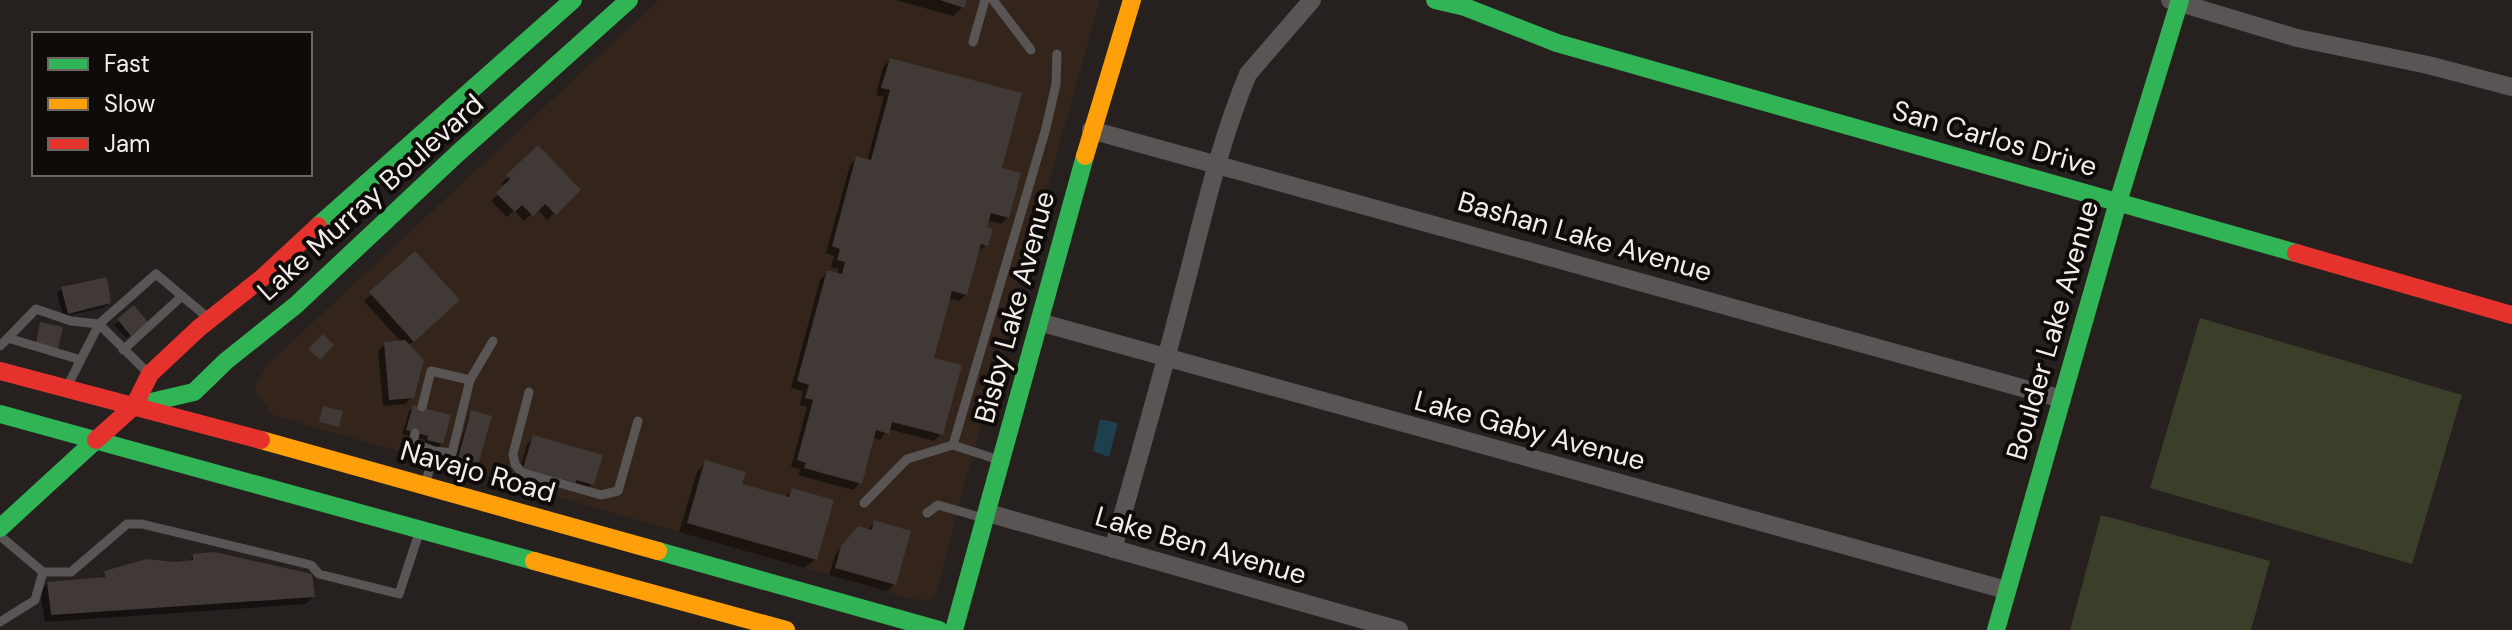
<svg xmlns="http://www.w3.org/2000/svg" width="2512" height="630" font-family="'DM Sans',sans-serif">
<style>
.commercial{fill:#33251c}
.green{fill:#3b3f2a}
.water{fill:#1e3f4c}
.shadow{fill:#0007}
.building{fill:#403936}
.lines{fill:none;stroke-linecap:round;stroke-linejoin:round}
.lane{stroke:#5a5555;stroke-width:9}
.street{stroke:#5a5555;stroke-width:18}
.fast{stroke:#30b455;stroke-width:18}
.slow{stroke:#ff9f0a;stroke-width:18}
.jam{stroke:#e5322d;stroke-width:18}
.labels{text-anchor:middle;stroke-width:8;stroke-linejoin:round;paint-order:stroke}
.street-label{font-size:28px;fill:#f4eeeb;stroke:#0f0b09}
</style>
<rect width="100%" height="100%" fill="#26211f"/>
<path class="commercial" d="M659 0H1100L963 490 936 595 927 600 913 599 272 415 254 389 266 366Z"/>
<path class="green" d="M2200 318 2462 395 2412 564 2150 488Z
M2101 515 2270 561 2251 630H2070Z"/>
<path class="water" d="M1100 419 1118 423 1109 457 1093 451Z"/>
<path class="shadow" d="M896 0H965L963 7 953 16Z
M890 60 999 169 1008 217 1001 224 987 220 986 245 977 252 966 294 959 301 948 298 932 359 959 367 941 434 934 441 888 429 880 440 872 437 860 482 853 490 798 475 800 469 791 467 807 407 800 405 803 391 791 388 820 280 828 272 837 275 839 269 831 267 834 256 826 253 850 165 857 158 867 161 884 97 876 95 883 67Z
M538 148 579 190 547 220 537 209 524 221 514 210 507 217 491 201 505 188 501 184Z
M415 253 451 307 408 346 412 397 405 404 383 406 378 351 385 344 401 342 364 301Z
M62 289 109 302 105 307 63 317 57 293Z
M134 308 141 326 126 338 114 325Z
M413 407 442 443 437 448 424 444 425 440 402 434 409 411Z
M472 412 475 467 471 472 453 467 468 417Z
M534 437 592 484 585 491 518 475 527 444Z
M706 462 740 485 784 498 792 490 815 559 805 568 679 532 697 472Z
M875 523 894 584 887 591 829 575 835 555 852 535 867 530Z
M194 556 313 597 306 604 45 622 40 591 47 584 98 580 105 573 188 562Z"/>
<path class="building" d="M940 0H967L964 8Z
M890 58 1022 93 1002 168 1021 173 1009 218 991 213 987 227 993 229 988 246 981 244 967 295 952 291 934 358 962 365 943 435 892 422 889 434 876 430 862 484 804 468 806 463 797 460 813 400 805 398 809 385 797 381 827 270 842 274 845 262 837 260 840 249 832 246 856 156 871 160 890 90 881 88Z
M538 145 581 190 556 215 545 204 533 216 522 205 515 212 496 193 510 179 506 175Z
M415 251 460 300 414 342 369 292Z
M107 277 111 303 68 314 61 287Z
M134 305 148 322 131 336 117 319Z
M40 322 63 327 58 349 36 344Z
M323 334 334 345 320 360 308 349Z
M405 340 424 360 414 398 389 400 384 342Z
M413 405 451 415 443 444 427 440 428 436 406 430Z
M323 406 343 411 339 427 319 422Z
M471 410 492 416 477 468 457 462Z
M533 435 603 455 594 485 576 480V483L523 468Z
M705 460 746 472 742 484 789 497 792 488 834 500 817 560 687 523Z
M874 520 911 531 896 585 835 568 841 546 858 526 872 530Z
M214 552 312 574 315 597 51 615 47 582 105 577 104 571 147 559 174 562 193 560V554Z"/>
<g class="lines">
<path class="lane" d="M993 0 1031 50
M973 42 985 0
M8 338 81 360
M0 346 36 309 71 321 99 324 68 385
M123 350 181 297
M146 371 99 324 156 274 207 317
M470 380 493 341
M529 392 513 454 515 464 521 472 601 495 618 491 638 421
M422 407 431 371 470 380 452 453 434 451 426 482
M415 433 413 443 434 451
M999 460 953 445 1046 128 1056 84 1057 54
M864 503 907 459 953 445
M927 513 938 505 983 518
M0 536 43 572H71L127 524H142L311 565 319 574 399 594 419 533
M0 622 35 600 43 572"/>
<path class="street" d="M2170 0 2297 38 2428 65 2512 87
M1091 130 2062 399
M1039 322 2006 590
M988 513 1399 630
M1113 549C1137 463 1162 377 1184 290 1203 218 1219 143 1248 74L1312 0"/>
<path class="fast" d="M1435 0 1465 7 1557 43 2296 253
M318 226 573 0
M138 405 194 392 226 361 296 305 457 154 629 0
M0 414 534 561
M0 528 96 440
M658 551 939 630
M954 630 1085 156
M1996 630 2118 202 2180 0"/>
<path class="slow" d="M1085 156 1132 0
M261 440 658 551
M534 561 786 630"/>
<path class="jam" d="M2296 253 2512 315
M0 371 261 440
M96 440 134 406 150 374 199 328 262 278 318 226"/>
</g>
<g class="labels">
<g class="street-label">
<text transform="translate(1995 138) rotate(16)" y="10">San Carlos Drive</text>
<text transform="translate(370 197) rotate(-42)" y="10">Lake Murray Boulevard</text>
<text transform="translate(1585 236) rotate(16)" y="10">Bashan Lake Avenue</text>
<text transform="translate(1014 307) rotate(-75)" y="10">Bisby Lake Avenue</text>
<text transform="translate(2052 330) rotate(-74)" y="10">Boulder Lake Avenue</text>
<text transform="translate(1530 430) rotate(15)" y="10">Lake Gaby Avenue</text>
<text transform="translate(478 471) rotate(16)" y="10">Navajo Road</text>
<text transform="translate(1201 545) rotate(16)" y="10">Lake Ben Avenue</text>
</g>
</g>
<rect x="32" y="32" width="280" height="144" fill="#0f0b09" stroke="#6b6663" stroke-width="2"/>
<rect x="48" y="58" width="40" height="12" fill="#30b455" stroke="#6b6663" stroke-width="2"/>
<text x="104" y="72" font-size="24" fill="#f4eeeb">Fast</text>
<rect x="48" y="98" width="40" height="12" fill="#ff9f0a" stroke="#6b6663" stroke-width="2"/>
<text x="104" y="112" font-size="24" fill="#f4eeeb">Slow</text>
<rect x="48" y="138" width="40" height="12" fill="#e5322d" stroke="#6b6663" stroke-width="2"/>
<text x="104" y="152" font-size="24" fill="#f4eeeb">Jam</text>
</svg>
